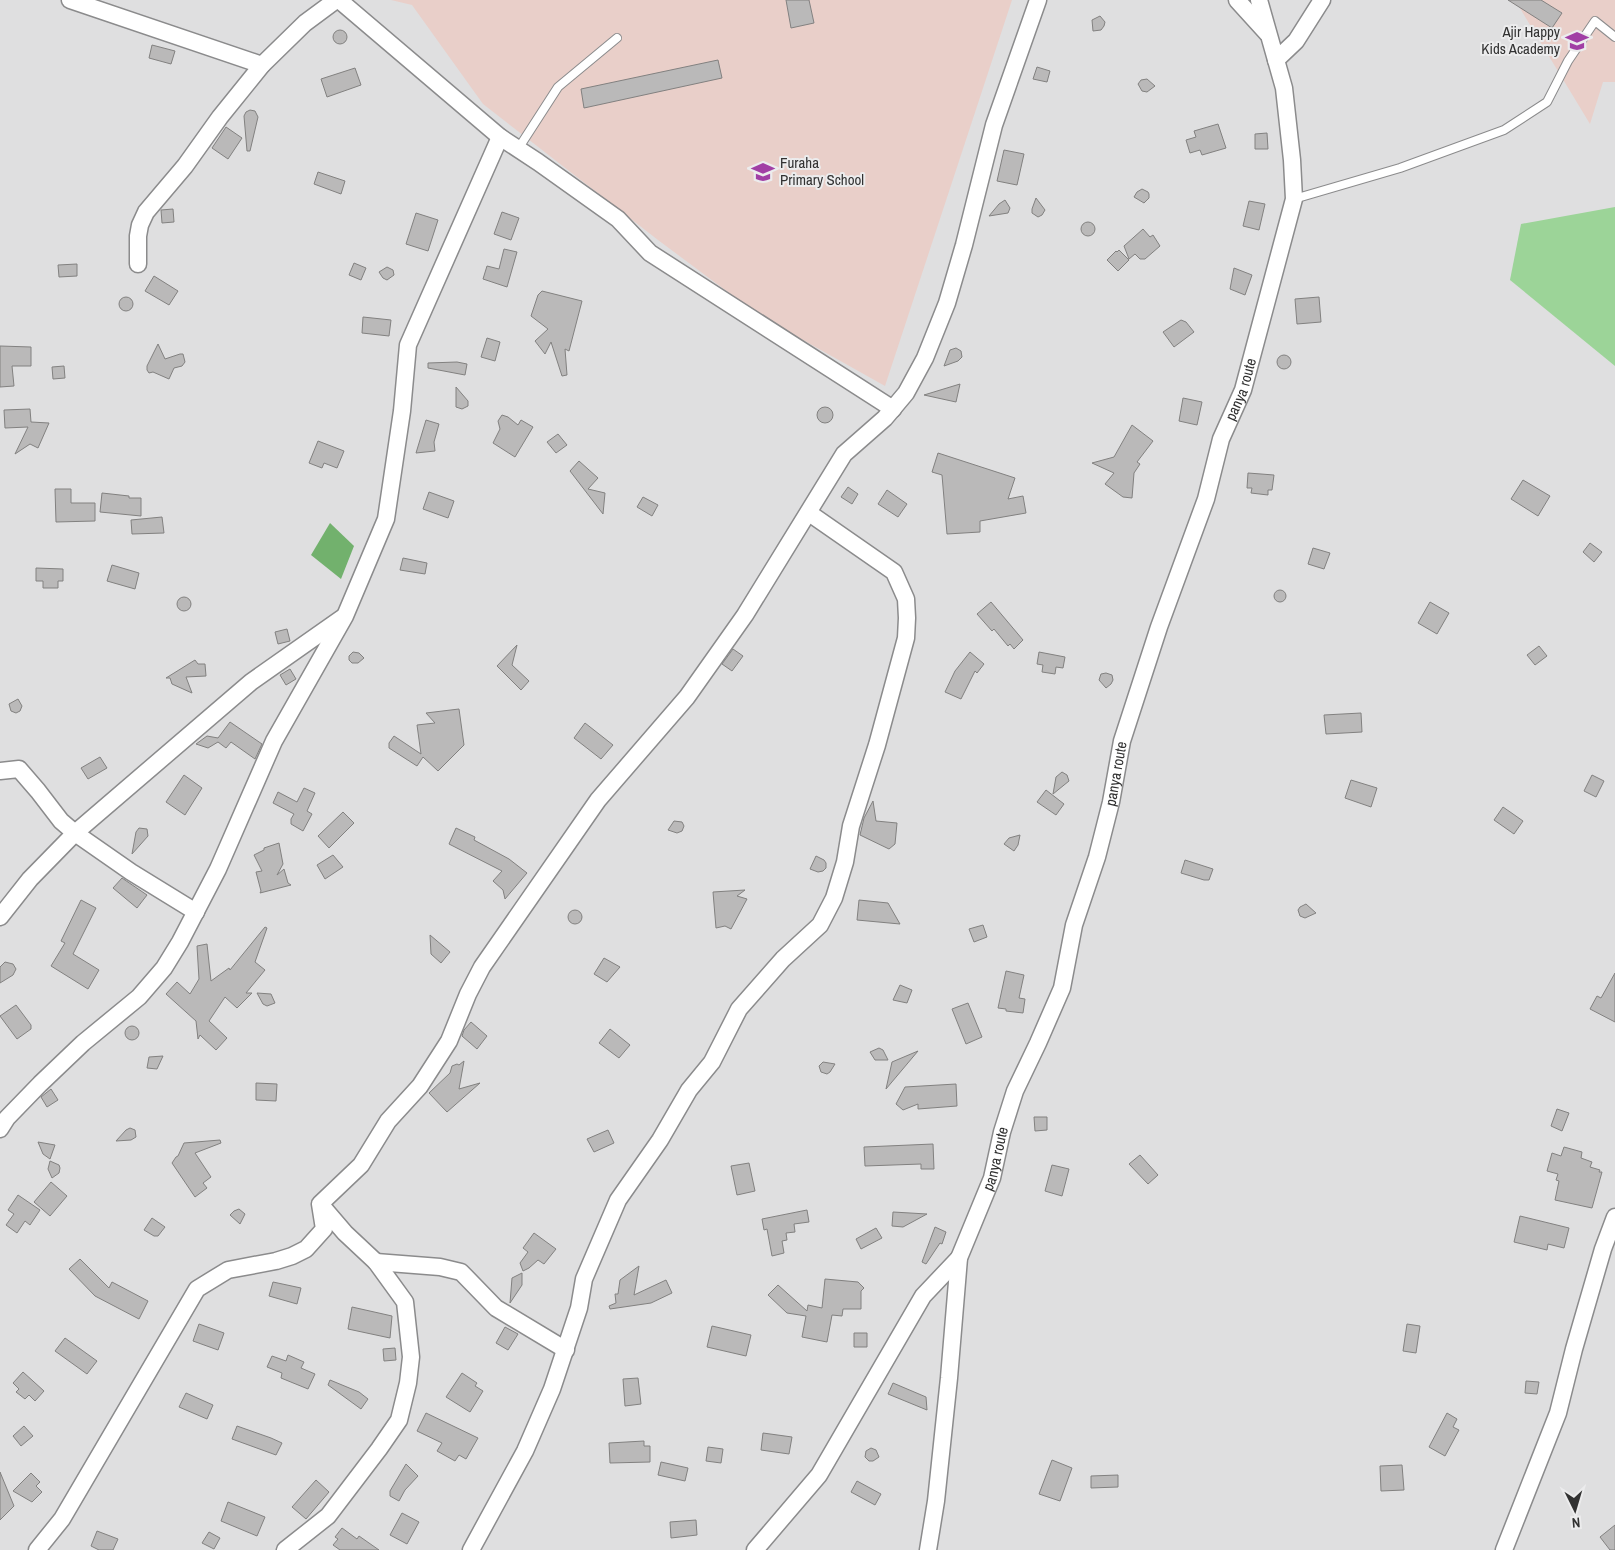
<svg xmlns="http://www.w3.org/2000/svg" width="1615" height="1550" font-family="'Archivo Narrow',sans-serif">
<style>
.education{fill:#e9cfc9}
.green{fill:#9cd498}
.forest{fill:#72b16d}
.building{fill:#bab9b9;stroke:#828180}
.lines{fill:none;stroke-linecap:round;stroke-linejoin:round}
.lane-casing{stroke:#8b8b8c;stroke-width:10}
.street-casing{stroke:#8b8b8c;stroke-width:19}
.lane{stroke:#fff;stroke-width:8}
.street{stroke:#fff;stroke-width:16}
.labels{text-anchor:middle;stroke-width:4;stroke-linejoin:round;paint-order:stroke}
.poi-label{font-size:15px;fill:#323232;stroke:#ececed;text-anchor:end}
.street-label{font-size:15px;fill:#323232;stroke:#ececed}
</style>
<rect width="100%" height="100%" fill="#dfdfe0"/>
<path class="education" d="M391 0H1012L885 386 760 316 658 240 483 104 412 5Z
M1515 0H1615V82H1603L1590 124Z"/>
<path class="green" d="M1615 207V366L1510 280 1521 224Z"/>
<path class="forest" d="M330 523 354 546 341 579 311 555Z"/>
<path class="building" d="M786 0H809L814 23 791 28Z
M1508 0H1541L1562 13 1552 28Z
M1100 16 1105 22 1104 26 1101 30 1093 31 1092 20Z
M333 37a7 7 0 1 1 14 0a7 7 0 1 1-14 0Z
M152 45 175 51 171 64 149 58Z
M718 60 722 78 584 108 581 89Z
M1037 67 1050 71 1047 82 1033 79Z
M355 68 361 85 327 97 321 79Z
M1147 79 1155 86 1147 92 1142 91 1138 84 1141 80Z
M250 110 255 111 258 117 250 151H247L244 116 246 112Z
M1218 124 1226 148 1202 155 1200 150 1190 153 1186 140 1196 137 1194 131Z
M226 127 242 138 228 159 212 148Z
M1267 133 1268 149H1255V134Z
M1004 150 1024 154 1017 185 997 181Z
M318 172 345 181 341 194 314 184Z
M1142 189 1148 192 1149 194V198L1144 203 1134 197 1137 192Z
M1036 198 1045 210 1042 215 1038 217 1032 213V209Z
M1005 200 1010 208 1008 213 989 216 999 204Z
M1249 201 1265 204 1259 230 1243 226Z
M173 209 174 222 162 223 161 210Z
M502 212 519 218 511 240 494 234Z
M416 213 438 220 428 251 406 244Z
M1081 229a7 7 0 1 1 14 0a7 7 0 1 1-14 0Z
M1143 229 1150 237 1153 235 1160 246 1145 259H1140L1135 254 1129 259 1124 246Z
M504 249 517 252 507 287 483 279 487 266 499 269Z
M1119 250 1129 260 1118 271 1107 260 1116 251 1117 252Z
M354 263 366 268 361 280 349 275Z
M77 264V276L59 277 58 265Z
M387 267 393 270 394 275 387 280 383 278 379 272Z
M1234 268 1252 275 1245 295 1230 289Z
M154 276 178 291 169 305 145 291Z
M542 291 582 301 569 351 565 349 567 375 562 376 551 342 545 354 535 341 548 329 531 316 538 295Z
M119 304a7 7 0 1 1 14 0a7 7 0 1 1-14 0Z
M1319 297 1321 322 1297 324 1295 299Z
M363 317 391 320 389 336 362 333Z
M1181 320 1186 322 1194 332 1174 347 1163 332Z
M487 338 500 342 495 361 481 357Z
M158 344 165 359 180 354H183L185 362 182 366 174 368 169 379 153 372 149 373 147 370V366Z
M0 346 31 347V366H12L14 386 0 387Z
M956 348 961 351 962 357 958 361 944 366 950 350Z
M1277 362a7 7 0 1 1 14 0a7 7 0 1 1-14 0Z
M457 362 467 364 465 375 428 368V363Z
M64 366 65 378 53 379 52 367Z
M960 384 956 402 924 395Z
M456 387 468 401V406L462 409 456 407Z
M1183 398 1202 402 1197 425 1179 421Z
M817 415a8 8 0 1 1 16 0a8 8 0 1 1-16 0Z
M30 409 31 422 49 423 38 448 30 444 15 454 28 427 5 428 4 410Z
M502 415 508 417 518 425 521 420 533 427 515 457 493 443 500 429 498 421Z
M426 420 439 424 434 442 435 451 416 453Z
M1132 425 1153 441 1137 462 1140 464 1134 473 1132 498 1123 497 1105 484 1114 473 1092 463 1114 457Z
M558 434 567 445 556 453 547 442Z
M318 441 344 451 337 468 324 463 322 468 309 463Z
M938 453 1015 478 1008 499 1023 496 1026 513 980 521V532L947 534 942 475 932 472Z
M579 461 598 478 588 489 605 493 603 514 570 471Z
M1248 473 1274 475 1272 490H1268V495L1251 493 1252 488H1247Z
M1523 480 1550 496 1538 516 1511 499Z
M848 487 858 494 852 504 841 497Z
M55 489H71V503H95V521L56 522Z
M887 490 907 504 898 517 878 504Z
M429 492 454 501 448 518 423 509Z
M102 493 129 496V498H141V516L100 512Z
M643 497 658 505 652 516 637 507Z
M162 517 164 533 132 534 131 520Z
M1590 543 1602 552 1594 562 1583 552Z
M1313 548 1330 553 1324 569 1308 564Z
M403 558 427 563 425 574 400 570Z
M112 565 139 573 135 589 107 581Z
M36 568 63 569V581H58V588H43V581H36Z
M1274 596a6 6 0 1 1 12 0a6 6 0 1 1-12 0Z
M177 604a7 7 0 1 1 14 0a7 7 0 1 1-14 0Z
M991 602 1023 640 1014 649 1010 644 1008 646 994 629 992 631 977 614Z
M1430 602 1449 613 1437 634 1418 623Z
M287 629 290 641 278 644 275 632Z
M517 645 512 665 529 681 521 690 497 666Z
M1539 646 1547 656 1535 665 1527 655Z
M733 649 743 656 732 671 722 664Z
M353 652 359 653 364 658 358 663H352L349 660V656Z
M970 652 984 664 977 673 975 671 961 699 945 692 955 671Z
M1039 652 1065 657 1063 668 1056 667 1055 674 1042 672 1043 665 1037 664Z
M195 660 198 664H205L206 676 186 677 192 693 172 684 170 678H166Z
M290 669 296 679 286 685 280 675Z
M1106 673 1112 675 1113 680 1111 684 1106 688 1099 680 1101 674Z
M18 699 22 706 20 711 16 713 11 711 9 704Z
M459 709 464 745 438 771 423 757 417 766 389 748V743L394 736 421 754 417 725 435 723 426 713Z
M1361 713 1362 732 1326 734 1324 715Z
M230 722 262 744 255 759 231 742 226 748 218 742 208 748 196 744 207 736 218 738Z
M585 723 613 745 601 759 574 738Z
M100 757 107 768 88 779 81 768Z
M1062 772 1067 775 1069 781 1053 794 1056 777Z
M184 775 202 788 185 815 166 802Z
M1592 775 1604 781 1596 797 1584 791Z
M1351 780 1377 788 1371 807 1345 798Z
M304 788 315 793 307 811 312 814 303 831 291 824V819L294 814 273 803 278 792 297 802Z
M1046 790 1064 804 1056 815 1037 802Z
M873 801 876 821 897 823 895 844 889 849 860 835 864 818Z
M1503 807 1523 821 1514 834 1494 820Z
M343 812 354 823 329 848 318 836Z
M674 821 682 822 684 826 682 831 677 833 668 830Z
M139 828 147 829 148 836 132 854 136 832Z
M456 828 475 837 474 840 509 859 527 873 505 899 503 890 493 881 502 871 449 844Z
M1020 835 1018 845 1014 851 1004 844 1009 838Z
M279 843 283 864 277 875 284 869 288 883 291 885 260 893 261 891 256 872 262 871 254 855 264 850V848Z
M333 855 343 867 325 879 317 865Z
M816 856 824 860 826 863V868L823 871 818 872 810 869Z
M1185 860 1213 869 1209 880H1204L1181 873Z
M122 878 147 895 137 908 113 888Z
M745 890 737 896 747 899 731 929 725 926 716 928 713 892Z
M81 900 96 908 73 954 99 970 88 989 51 966 65 943 61 941Z
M859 900 888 903 900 924 857 920Z
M1306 904 1316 913 1305 918 1300 916 1298 910 1300 907Z
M568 917a7 7 0 1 1 14 0a7 7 0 1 1-14 0Z
M983 925 987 937 974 942 969 929Z
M265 927 267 928 255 962 265 970 246 993H252L237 1008 225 997 209 1021 227 1038 216 1050 200 1035 198 1039 196 1021 166 994 177 982 190 994 199 979 197 946 207 944 211 981 229 968 230 970Z
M430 935 450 952 441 963 431 954Z
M604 958 620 967 607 982 594 974Z
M5 962 13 964 16 969 13 975 0 983V967Z
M1006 971 1024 975 1019 998 1025 999 1023 1013 1006 1011V1009L998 1008Z
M1615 973V1022L1590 1009 1597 996 1601 998Z
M900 985 912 990 907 1003 893 1000Z
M257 993 271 994 275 1003 267 1006 263 1004Z
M968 1003 982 1037 966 1044 952 1009Z
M16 1005 31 1025V1029L17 1039 0 1016Z
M471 1022 487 1036 477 1049 462 1036 464 1030Z
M125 1033a7 7 0 1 1 14 0a7 7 0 1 1-14 0Z
M610 1029 630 1045 619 1058 599 1043Z
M879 1048 883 1050 888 1060H875L870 1052Z
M918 1051 886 1089 892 1062Z
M163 1056 157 1069 147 1068 149 1057Z
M464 1061 459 1089 480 1083 447 1112 429 1093 450 1073 452 1066 457 1064 459 1065Z
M823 1062 835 1064 830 1072 827 1074 821 1072 819 1066Z
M256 1083 277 1084 276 1101 256 1100Z
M956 1084 957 1106 918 1109V1104L903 1110 896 1104 905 1087Z
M51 1089 58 1100 47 1107 41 1097Z
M1557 1109 1569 1113 1562 1131 1551 1126Z
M1034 1117H1047V1130L1035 1131Z
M130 1128 135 1130 136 1137 131 1140 116 1141 126 1130Z
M608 1130 614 1143 594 1152 587 1139Z
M220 1140 221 1143 195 1153 211 1177 203 1183 207 1188 195 1197 172 1163 176 1157 178 1156 184 1143Z
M38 1142 55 1145 50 1159 43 1154Z
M933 1144 934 1169H921V1164L865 1166 864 1147Z
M1564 1147 1582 1152 1581 1158 1592 1162 1590 1167 1600 1170 1599 1172H1602L1592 1208 1555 1200 1559 1181 1556 1180 1558 1174 1547 1171 1552 1153 1561 1156Z
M1140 1155 1158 1175 1148 1184 1129 1164Z
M50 1161 59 1165 60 1168 59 1173 52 1178 48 1169Z
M749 1163 755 1191 737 1195 731 1166Z
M1052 1165 1069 1169 1062 1196 1045 1191Z
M51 1182 67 1196 50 1216 34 1202Z
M18 1195 40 1210 30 1225 25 1221 17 1233 6 1225 14 1214 8 1210Z
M239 1209 245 1214 240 1224 230 1215 234 1211Z
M807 1210 809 1222 794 1224 795 1232 786 1233 787 1240 782 1241 784 1253 772 1256 767 1229 764 1230 762 1219Z
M893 1212 927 1214 903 1227 892 1226Z
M1520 1216 1569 1228 1564 1248 1548 1244 1547 1250 1514 1242Z
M152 1218 165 1227 158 1236H154L144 1230Z
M935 1227 946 1232 942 1244 940 1243 926 1264 922 1262Z
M876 1228 882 1238 861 1249 856 1239Z
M534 1233 556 1249 544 1264 538 1260 529 1268 523 1271 520 1263 528 1252 523 1248Z
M80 1259 109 1288 112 1282 148 1301 139 1319 95 1296 69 1269Z
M639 1266 634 1295 666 1280 672 1293 651 1303 610 1309 609 1306 616 1303 615 1294H618L620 1280Z
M522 1273V1285L510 1303 512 1278Z
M825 1279 858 1282 864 1288 861 1291V1309H843L842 1316 832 1315 827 1342 802 1337 806 1316 787 1313 768 1295 778 1285 807 1311 808 1305 822 1308Z
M273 1282 301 1288 297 1304 269 1296Z
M352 1307 392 1316 390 1338 348 1329Z
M199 1324 224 1333 218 1350 193 1341Z
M1407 1324 1420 1326 1416 1353 1403 1351Z
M712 1326 751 1335 746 1356 707 1347Z
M505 1327 518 1334 508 1350 496 1343Z
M854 1333H867V1347H854Z
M65 1338 97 1361 87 1374 55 1351Z
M395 1348 396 1360 384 1361 383 1349Z
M288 1355 304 1362 301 1368 315 1374 308 1389 281 1378 282 1373 267 1367 272 1356 286 1361Z
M23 1372 44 1391 35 1401 29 1395 25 1399 16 1392 19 1389 13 1383Z
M462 1373 477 1383 475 1386 483 1391 470 1412 446 1397Z
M638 1378 641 1404 625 1406 623 1379Z
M330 1380 359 1392 368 1399 361 1409 328 1385Z
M1526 1381 1539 1382 1537 1394 1525 1393Z
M893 1383 926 1397 927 1410 888 1394Z
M186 1393 213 1405 207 1419 179 1407Z
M426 1413 478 1438 466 1459 459 1455 455 1461 437 1451 442 1443 417 1431Z
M1447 1413 1457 1419 1453 1427 1459 1430 1445 1456 1429 1447Z
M24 1426 33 1436 21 1446 13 1436Z
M237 1426 271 1438 282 1443 276 1455 232 1439Z
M763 1433 792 1437 789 1454 761 1450Z
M644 1441V1446H650V1462L610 1463 609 1443Z
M708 1447 723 1449 721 1463 706 1461Z
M871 1448 876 1450 879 1457 873 1461H869L865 1457 866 1451Z
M1052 1460 1072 1468 1060 1501 1039 1494Z
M661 1462 688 1468 685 1481 658 1475Z
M406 1464 418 1476 405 1490 399 1501 390 1496V1491Z
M1402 1465 1404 1490 1381 1491 1380 1466Z
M0 1472 14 1506 0 1520Z
M31 1473 40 1482 36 1486 42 1492 32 1502 13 1491Z
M1118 1475V1487L1091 1488V1476Z
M316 1480 329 1492 306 1519 292 1507Z
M857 1481 881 1494 875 1505 851 1492Z
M228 1502 265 1517 257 1536 221 1521Z
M402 1513 419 1522 407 1544 390 1535Z
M696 1520 697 1535 671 1538 670 1522Z
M1615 1525V1550H1610L1600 1537Z
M342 1528 357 1539 359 1536 379 1550H340L333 1545 338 1539 335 1537Z
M97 1531 118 1539 113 1550H99L91 1546Z
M209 1532 220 1538 214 1549 202 1543Z"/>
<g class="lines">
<defs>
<path id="lane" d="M518 149 558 87 617 38
M1294 199 1400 168 1504 130 1547 102 1568 61 1595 21 1615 37"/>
<g id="street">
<path d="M70 0 262 65"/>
<path d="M339 0 500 137 538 162 618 219 650 253 893 409"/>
<path d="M1237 0 1267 33"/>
<path d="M1276 60 1296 41 1322 0"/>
<path d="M138 264V236L140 225 146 212 185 166 220 117 262 65 305 23 336 0"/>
<path d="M0 771 19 769 38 791 61 821 75 833 131 872 196 912"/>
<path d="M0 917 30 879 75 833 251 682 342 618"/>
<path d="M0 1129 7 1118 40 1084 83 1043 139 997 164 968 180 942 218 869 274 741 345 616 386 519 402 411 408 345 500 137"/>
<path d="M376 1262 440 1267 461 1272 496 1308 566 1350"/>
<path d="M37 1550 62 1519 197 1289 228 1270 276 1261 292 1256 306 1249 324 1229 320 1204 361 1165 388 1121 420 1086 449 1041 468 994 482 967 598 800 687 697 745 615 844 454 885 418 906 393 925 358 947 303 964 245 994 125 1038 0"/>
<path d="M285 1550 328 1516 379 1449 399 1420 408 1383 411 1357 405 1302 376 1262 345 1233 321 1205"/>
<path d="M471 1550 525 1451 552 1389 579 1308 584 1279 618 1200 660 1140 689 1090 712 1062 739 1009 783 959 820 925 834 898 845 862 851 826 877 745 906 638 907 618 906 599 894 572 809 513"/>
<path d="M755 1550 819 1475 923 1296 959 1258"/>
<path id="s1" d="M928 1550 936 1501 949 1378 959 1258 992 1178 1002 1132 1015 1091 1038 1043 1062 988 1074 925 1097 857 1111 802 1122 741 1159 627 1206 499 1221 439 1243 390 1294 199 1292 160 1284 88 1259 0"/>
<path d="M1504 1550 1558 1413 1574 1349 1603 1249 1615 1217"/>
</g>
</defs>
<use href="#lane" class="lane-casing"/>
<use href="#street" class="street-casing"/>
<use href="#lane" class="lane"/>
<use href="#street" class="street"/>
</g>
<defs>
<symbol id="school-bare" viewBox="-9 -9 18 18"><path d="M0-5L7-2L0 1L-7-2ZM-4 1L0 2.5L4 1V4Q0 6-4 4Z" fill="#a13fa5" stroke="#ececed" stroke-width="2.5" paint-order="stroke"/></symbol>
</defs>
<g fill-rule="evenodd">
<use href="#school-bare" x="1561" y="25" width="32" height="32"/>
<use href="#school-bare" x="747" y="156" width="32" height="32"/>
</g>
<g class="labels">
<g class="poi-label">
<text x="1560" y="37">Ajir Happy<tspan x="1560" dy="17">Kids Academy</tspan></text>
<text x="780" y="168" text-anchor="start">Furaha<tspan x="780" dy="17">Primary School</tspan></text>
</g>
<g class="street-label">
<text dy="5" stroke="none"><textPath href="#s1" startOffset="1210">panya route</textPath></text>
<text dy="5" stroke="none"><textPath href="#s1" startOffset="805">panya route</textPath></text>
<text dy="5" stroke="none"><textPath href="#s1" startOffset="400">panya route</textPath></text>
</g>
</g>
<g transform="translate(1575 1510) rotate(175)" stroke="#ececed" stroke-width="4" paint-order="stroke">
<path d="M0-4L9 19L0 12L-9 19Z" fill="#323232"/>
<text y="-8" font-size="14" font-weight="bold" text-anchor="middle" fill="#323232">N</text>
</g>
</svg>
